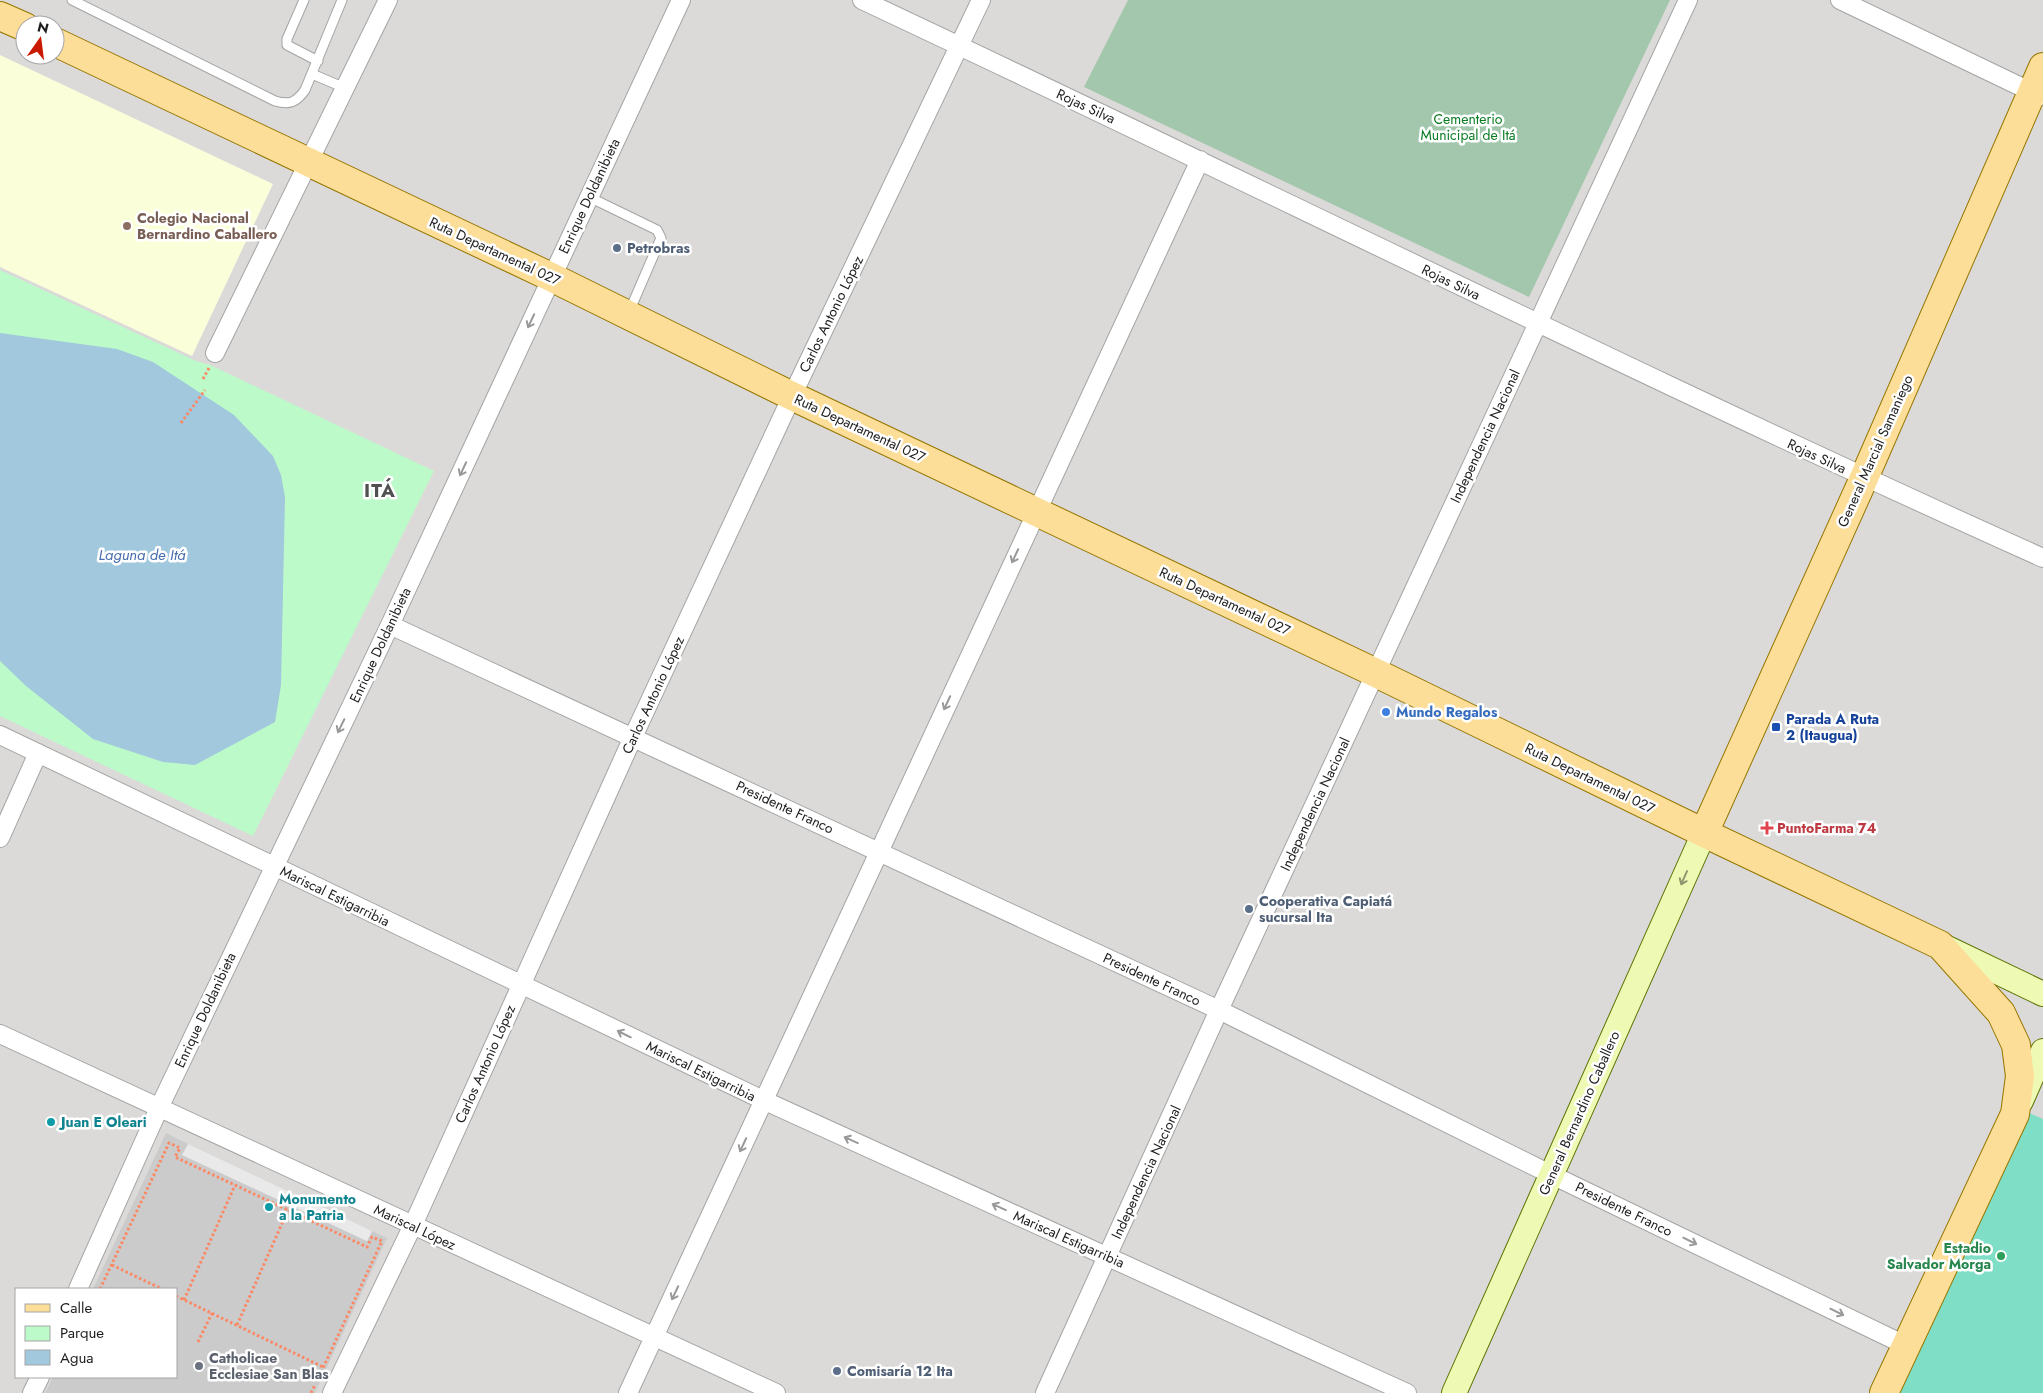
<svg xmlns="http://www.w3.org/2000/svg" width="2043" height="1393" font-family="Jost,sans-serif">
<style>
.residential{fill:#dbdad9;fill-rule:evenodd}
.education{fill:#faffda}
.religious{fill:#cbcbcb}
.cemetery{fill:#a3c7ad}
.park{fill:#bdfaca}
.pitch{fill:#7edfc6}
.parking{fill:#e9e9e9}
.water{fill:#a1c8dd}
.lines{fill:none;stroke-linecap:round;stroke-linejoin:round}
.lane-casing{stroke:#a4a4a4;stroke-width:11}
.street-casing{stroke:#a4a4a4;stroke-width:20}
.secondary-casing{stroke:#5a7403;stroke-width:26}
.primary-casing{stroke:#957600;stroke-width:30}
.path{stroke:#fc8865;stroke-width:3;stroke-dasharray:2.5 2.5;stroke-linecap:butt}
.lane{stroke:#fff;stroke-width:9}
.street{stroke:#fff;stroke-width:18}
.secondary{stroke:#eefab4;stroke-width:24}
.primary{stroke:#fdde98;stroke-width:28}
.oneway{stroke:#999}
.oneway2{stroke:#909770}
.education-dot{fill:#8d6e63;stroke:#fff;stroke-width:2}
.service-dot{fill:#5c6f8a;stroke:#fff;stroke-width:2}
.shop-dot{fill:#3f7fe0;stroke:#fff;stroke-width:2}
.transit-dot{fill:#1a4fb4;stroke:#fff;stroke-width:2}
.health-dot{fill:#e0444e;stroke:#fff;stroke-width:2}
.culture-dot{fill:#0f9aa8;stroke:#fff;stroke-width:2}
.leisure-dot{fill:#2e9e5b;stroke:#fff;stroke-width:2}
.worship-dot{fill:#6b7280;stroke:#fff;stroke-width:2}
.labels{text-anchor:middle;stroke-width:5;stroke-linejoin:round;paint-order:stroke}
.street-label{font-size:14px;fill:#1d1d1d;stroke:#fff}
.park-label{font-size:14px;fill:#097c21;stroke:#fff}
.education-label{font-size:14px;font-weight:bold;fill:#785e54;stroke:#fff;text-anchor:start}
.service-label{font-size:14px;font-weight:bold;fill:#4e5e75;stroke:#fff;text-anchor:start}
.shop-label{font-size:14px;font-weight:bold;fill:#366cbe;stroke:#fff;text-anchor:start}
.transit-label{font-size:14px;font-weight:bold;fill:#164399;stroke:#fff;text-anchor:start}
.health-label{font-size:14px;font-weight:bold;fill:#be3a42;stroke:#fff;text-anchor:start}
.culture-label{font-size:14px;font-weight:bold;fill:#0d838f;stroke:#fff;text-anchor:start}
.leisure-label{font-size:14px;font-weight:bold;fill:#27864d;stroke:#fff;text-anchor:end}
.worship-label{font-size:14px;font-weight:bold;fill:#5b616d;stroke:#fff;text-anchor:start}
.water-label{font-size:15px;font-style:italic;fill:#486ead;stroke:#fff}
.district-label{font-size:19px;font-weight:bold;letter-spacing:1px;fill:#505050;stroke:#fff}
</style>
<rect width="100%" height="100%" fill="#eeece2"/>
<path class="residential" d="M0 0H2043V1393H0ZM25 25H55V55H25ZM16 1289H176V1377H16Z"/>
<path class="education" d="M0 55 273 184 192 356 0 267Z"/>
<path class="religious" d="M166 1133 188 1144 183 1155 367 1241 372 1231 387 1238 315 1393H45L53 1377H176V1289H93Z"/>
<path class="cemetery" d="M1128 0H1670L1529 297 1084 87Z"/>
<path class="park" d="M0 270 196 361 210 365 434 471 253 836 0 716Z"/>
<path class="pitch" d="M2027 1112 2043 1119V1393H1893Z"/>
<path class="parking" d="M188 1144 372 1231 367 1241 182 1155Z"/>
<path class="water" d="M0 333 117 349 153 362 234 415 273 456 281 475 285 497 281 685 275 722 195 765 163 762 93 739 26 686 0 661Z"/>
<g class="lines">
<defs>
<path id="lane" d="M72 0 275 101C289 105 296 103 305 90L342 0
M304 0 287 39V45L318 61
M312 74 345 88
M589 197 657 230 661 238 629 312"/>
<path id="street" d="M862 0C1256 185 1646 380 2043 558
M1840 0 2040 96
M215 353 388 0
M390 625 1219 1010 1552 1175 1907 1346
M0 735 763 1100 1407 1393
M0 838 38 753
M0 1034 776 1393
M78 1289 159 1108 390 625 681 0
M32 1393 40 1377
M332 1393 413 1225 633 737 792 396 981 0
M628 1393 1200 160
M1045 1393 1219 1010 1688 0"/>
<path id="secondary" d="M1943 946 2043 994
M2021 1101 2043 1051
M1454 1393 1704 833"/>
<path id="primary" d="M0 16 25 27
M55 42 551 277 792 396 1376 673 1704 833 1940 945 2001 1013 2016 1045 2020 1076 2015 1114 1884 1393
M1704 833 1864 478 2043 67"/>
</defs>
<use href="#lane" class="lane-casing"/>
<use href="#street" class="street-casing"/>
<use href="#secondary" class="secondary-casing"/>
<use href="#primary" class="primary-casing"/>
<path class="path" d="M203 379 209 368
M181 423 205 390
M112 1265 162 1289
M100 1289 169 1143 180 1148 175 1157 367 1247 372 1237 382 1241 323 1368
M176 1296 323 1367
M184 1300 235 1185
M237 1325 288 1210
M198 1342 212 1313
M311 1393 315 1385"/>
<use href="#lane" class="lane"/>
<use href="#street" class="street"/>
<use href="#secondary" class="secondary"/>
<use href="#primary" class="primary"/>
</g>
<defs><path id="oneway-shaft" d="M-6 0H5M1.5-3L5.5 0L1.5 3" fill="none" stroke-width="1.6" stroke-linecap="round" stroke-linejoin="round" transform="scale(1.25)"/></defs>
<g class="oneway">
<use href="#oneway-shaft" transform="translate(531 321) rotate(115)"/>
<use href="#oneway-shaft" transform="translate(463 469) rotate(115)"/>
<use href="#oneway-shaft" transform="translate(1015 556) rotate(115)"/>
<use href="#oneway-shaft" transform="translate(947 703) rotate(115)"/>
<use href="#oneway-shaft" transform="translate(341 726) rotate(116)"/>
<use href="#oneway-shaft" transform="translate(624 1034) rotate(-154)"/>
<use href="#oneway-shaft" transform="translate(851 1140) rotate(-156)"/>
<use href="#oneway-shaft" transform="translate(743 1145) rotate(115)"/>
<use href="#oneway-shaft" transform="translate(999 1207) rotate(-156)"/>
<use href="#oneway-shaft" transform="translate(1690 1241) rotate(26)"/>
<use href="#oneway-shaft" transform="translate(675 1293) rotate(115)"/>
<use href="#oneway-shaft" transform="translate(1837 1312) rotate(26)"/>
</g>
<use class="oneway2" href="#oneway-shaft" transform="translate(1684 878) rotate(114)"/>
<circle class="education-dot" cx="127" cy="226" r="5"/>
<g class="service-dot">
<circle cx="617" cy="248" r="5"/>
<circle cx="1249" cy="909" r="5"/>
<circle cx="837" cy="1371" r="5"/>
</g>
<circle class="shop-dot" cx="1386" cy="712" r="5"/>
<rect class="transit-dot" x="1771" y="722" width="10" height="10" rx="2.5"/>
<path class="health-dot" d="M1764.5 820.5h5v5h5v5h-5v5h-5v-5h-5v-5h5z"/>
<g class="culture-dot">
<circle cx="51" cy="1122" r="5"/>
<circle cx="269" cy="1207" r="5"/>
</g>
<circle class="leisure-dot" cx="2001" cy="1256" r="5"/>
<circle class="worship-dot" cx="199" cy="1366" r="5"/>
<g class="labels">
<g class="street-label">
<text transform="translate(1086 106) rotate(25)" y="5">Rojas Silva</text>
<text transform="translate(589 196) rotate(-65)" y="5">Enrique Doldanibieta</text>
<text transform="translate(495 251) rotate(25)" y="5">Ruta Departamental 027</text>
<text transform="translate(1451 282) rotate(26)" y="5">Rojas Silva</text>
<text transform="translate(831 314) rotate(-64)" y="5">Carlos Antonio López</text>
<text transform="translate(860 428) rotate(25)" y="5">Ruta Departamental 027</text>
<text transform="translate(1485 436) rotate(-65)" y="5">Independencia Nacional</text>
<text transform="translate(1875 451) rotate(-66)" y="5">General Marcial Samaniego</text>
<text transform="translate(1817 456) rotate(25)" y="5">Rojas Silva</text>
<text transform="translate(1225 601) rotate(25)" y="5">Ruta Departamental 027</text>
<text transform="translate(380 645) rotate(-65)" y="5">Enrique Doldanibieta</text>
<text transform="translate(653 695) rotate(-65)" y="5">Carlos Antonio López</text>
<text transform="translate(1590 778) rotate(26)" y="5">Ruta Departamental 027</text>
<text transform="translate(1315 804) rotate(-65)" y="5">Independencia Nacional</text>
<text transform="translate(785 807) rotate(25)" y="5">Presidente Franco</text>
<text transform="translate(335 896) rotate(26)" y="5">Mariscal Estigarribia</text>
<text transform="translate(1152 979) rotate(25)" y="5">Presidente Franco</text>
<text transform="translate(205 1010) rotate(-65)" y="5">Enrique Doldanibieta</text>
<text transform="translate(485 1064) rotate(-66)" y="5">Carlos Antonio López</text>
<text transform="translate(701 1071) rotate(26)" y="5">Mariscal Estigarribia</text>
<text transform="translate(1579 1113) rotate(-66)" y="5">General Bernardino Caballero</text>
<text transform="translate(1146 1172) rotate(-65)" y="5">Independencia Nacional</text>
<text transform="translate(1624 1209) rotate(26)" y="5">Presidente Franco</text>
<text transform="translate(415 1227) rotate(25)" y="5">Mariscal López</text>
<text transform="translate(1069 1239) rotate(24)" y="5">Mariscal Estigarribia</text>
</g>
<g class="park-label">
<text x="1468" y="124">Cementerio<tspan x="1468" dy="16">Municipal de Itá</tspan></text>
</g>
<g class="education-label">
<text x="137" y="223">Colegio Nacional<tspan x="137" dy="16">Bernardino Caballero</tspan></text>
</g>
<g class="service-label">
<text x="627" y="253">Petrobras</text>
<text x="1259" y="906">Cooperativa Capiatá<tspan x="1259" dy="16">sucursal Ita</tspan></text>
<text x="847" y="1376">Comisaría 12 Ita</text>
</g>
<g class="shop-label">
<text x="1396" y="717">Mundo Regalos</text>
</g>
<g class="transit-label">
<text x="1786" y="724">Parada A Ruta<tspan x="1786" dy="16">2 (Itaugua)</tspan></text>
</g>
<g class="health-label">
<text x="1777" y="833">PuntoFarma 74</text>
</g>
<g class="culture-label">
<text x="61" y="1127">Juan E Oleari</text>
<text x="279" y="1204">Monumento<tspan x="279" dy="16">a la Patria</tspan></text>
</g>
<g class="leisure-label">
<text x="1991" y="1253">Estadio<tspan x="1991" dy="16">Salvador Morga</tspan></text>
</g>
<g class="worship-label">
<text x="209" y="1363">Catholicae<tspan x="209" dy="16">Ecclesiae San Blas</tspan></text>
</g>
<g class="water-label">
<text x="142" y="560">Laguna de Itá</text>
</g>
<g class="district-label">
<text x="380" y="497">ITÁ</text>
</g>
</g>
<rect x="15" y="1288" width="162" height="90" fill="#ffffff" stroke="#a5a5a5"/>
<rect x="25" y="1304" width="25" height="8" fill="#fdde98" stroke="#a5a5a5"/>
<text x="60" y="1313" font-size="15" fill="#1d1d1d">Calle</text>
<rect x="25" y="1326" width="25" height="15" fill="#bdfaca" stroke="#a5a5a5"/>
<text x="60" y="1338" font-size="15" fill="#1d1d1d">Parque</text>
<rect x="25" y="1350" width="25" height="15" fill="#a1c8dd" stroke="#a5a5a5"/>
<text x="60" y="1363" font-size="15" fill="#1d1d1d">Agua</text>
<g transform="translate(40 40) rotate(14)"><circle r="24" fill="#ffffff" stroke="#a5a5a5"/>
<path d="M0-4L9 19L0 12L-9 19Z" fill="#c91900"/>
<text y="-8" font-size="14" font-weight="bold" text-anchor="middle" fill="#1d1d1d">N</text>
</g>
</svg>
